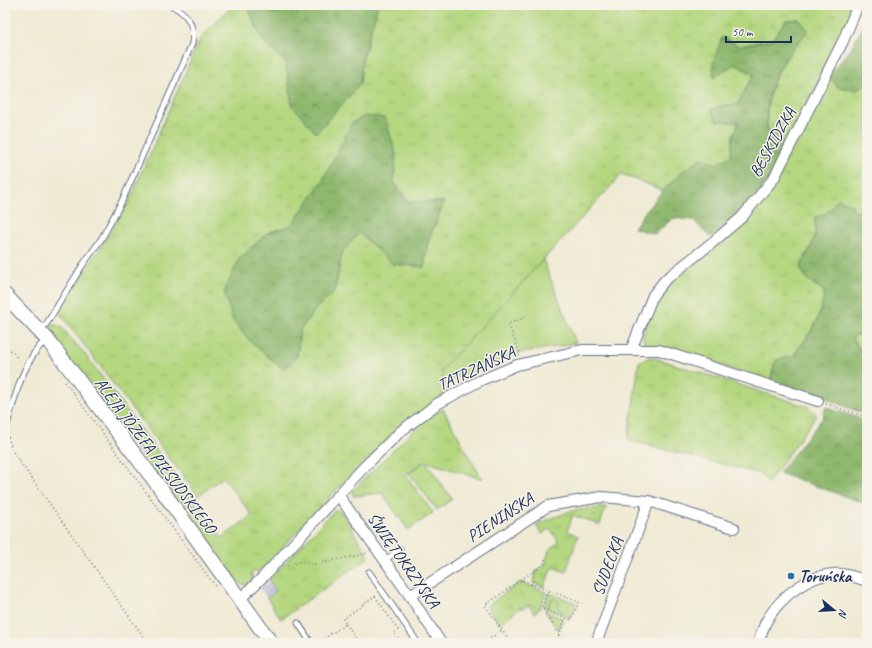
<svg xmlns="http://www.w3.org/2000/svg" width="872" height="648" font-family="Caveat,sans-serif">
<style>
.industrial{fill:url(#industrial-furrows)}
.grass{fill:url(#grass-tufts);stroke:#68836e;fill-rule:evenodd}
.forest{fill:url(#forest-crowns);stroke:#557466}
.park{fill:#b4d77f;stroke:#68836e}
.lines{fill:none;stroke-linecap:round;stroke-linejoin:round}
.service-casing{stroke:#657087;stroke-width:7}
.minor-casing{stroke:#657087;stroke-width:12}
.secondary-casing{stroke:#657087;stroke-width:16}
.path{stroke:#657087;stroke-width:1.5;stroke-dasharray:1 3;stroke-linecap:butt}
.service{stroke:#fff;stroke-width:5}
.minor{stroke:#fff;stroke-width:10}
.secondary{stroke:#fff;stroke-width:14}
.poi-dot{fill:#1f6fb2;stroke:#f7f3e8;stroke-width:1.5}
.labels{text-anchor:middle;stroke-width:3;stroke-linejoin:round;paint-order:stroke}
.street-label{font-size:17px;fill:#1b2f5e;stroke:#f7f3e8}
.poi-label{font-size:17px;font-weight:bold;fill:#1b2f5e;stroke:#f7f3e8;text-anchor:start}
</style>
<defs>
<pattern id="industrial-furrows" width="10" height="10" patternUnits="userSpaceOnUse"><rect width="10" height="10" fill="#c4c0db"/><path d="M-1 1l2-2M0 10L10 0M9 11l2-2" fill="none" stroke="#a8a5be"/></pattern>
<pattern id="grass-tufts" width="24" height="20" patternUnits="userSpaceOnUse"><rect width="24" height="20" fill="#b4d77f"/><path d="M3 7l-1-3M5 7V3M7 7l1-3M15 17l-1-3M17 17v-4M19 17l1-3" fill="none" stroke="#9ab970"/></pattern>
<pattern id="forest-crowns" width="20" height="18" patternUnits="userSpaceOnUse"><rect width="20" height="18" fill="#8fb86e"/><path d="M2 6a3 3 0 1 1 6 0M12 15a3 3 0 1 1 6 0" fill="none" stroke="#74965e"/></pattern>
</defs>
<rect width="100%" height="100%" fill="#f7f3e8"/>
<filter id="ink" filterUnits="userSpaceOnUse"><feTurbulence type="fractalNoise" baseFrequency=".025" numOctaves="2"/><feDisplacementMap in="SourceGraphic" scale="8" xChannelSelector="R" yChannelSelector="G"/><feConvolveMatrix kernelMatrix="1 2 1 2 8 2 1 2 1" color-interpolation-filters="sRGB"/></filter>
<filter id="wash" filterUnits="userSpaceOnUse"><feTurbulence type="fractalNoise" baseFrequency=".012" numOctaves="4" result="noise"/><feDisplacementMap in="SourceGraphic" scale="16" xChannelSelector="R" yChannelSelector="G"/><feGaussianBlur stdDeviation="0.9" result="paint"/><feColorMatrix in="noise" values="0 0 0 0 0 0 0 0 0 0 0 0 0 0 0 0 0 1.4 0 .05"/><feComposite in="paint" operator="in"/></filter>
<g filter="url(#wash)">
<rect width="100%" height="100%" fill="#efead4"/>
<path class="industrial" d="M270 582 276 591 267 598 260 588Z"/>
<path class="grass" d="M233 5H247L262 40 286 63 292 105 360 84 362 61 378 5H855L835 49 786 145 767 128C766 82 780 65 808 30L799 19 786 20 772 40 739 46 722 38 714 78 734 64 754 74 737 105H726L739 123 733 136 731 156 717 164 684 170 664 191 622 174 441 371 448 391C377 442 319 509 259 572L255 571 251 574 254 579 248 585C232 586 220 560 212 547L48 332 49 325 53 324 61 327 84 353 222 538 252 515 223 477 198 496 59 312 127 206 201 37ZM352 123 396 154 394 182 409 202H444L428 242 424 267 393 264 359 233 342 252 335 291 318 306 300 330 297 357 283 369 251 342 233 321 267 233 292 225 323 180Z
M829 76 858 90 867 82V210L854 211 852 205 838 199 827 213 814 218C818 233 814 243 805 256L813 284 824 291C823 318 808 337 792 357L776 360 770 381 661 347 645 346 643 337 647 317 663 286 740 224Z
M855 334H867V359L860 348 852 339Z
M651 357 809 407 817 415 768 483 761 474 628 440 639 362Z
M443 409 482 479 424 461 406 475 433 513 408 530 382 493 353 496 352 491 423 421Z
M606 507 600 525 573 515 567 531 578 536 566 572 552 567 544 587 533 583 535 572 545 565 549 550 559 542 550 528 542 534 536 525 570 511Z
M337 510 343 514 369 557 281 619 267 598 276 591 269 580 334 511Z
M520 582 546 592 540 608 534 613 529 605 522 609 521 607 499 624 487 606Z
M549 593 576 603 571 618 561 614 562 611 557 609 552 598 548 609 544 607Z
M545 611 563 619 559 630Z"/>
<path class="forest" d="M247 5H378L362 61 360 84 316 133 292 105 286 63 262 40Z
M799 19 808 30C780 65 765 82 767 128L786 145 772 175 729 225 710 237 693 220 673 218 655 234 634 228C651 201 675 176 701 158L717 164 731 156 733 136 739 123 716 121 711 109 726 105H737L754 74 734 64 714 78 713 63 722 37 739 46 772 40 786 20Z
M867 19V82L858 90 838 87 829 76 850 50Z
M364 116 385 118 396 154 394 182 408 202H444L428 242 424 267 393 264 359 233 342 252 335 291 318 306 300 330 297 357 283 369 251 342 233 321 224 292 239 259 267 233 292 225 323 180 352 123Z
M838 199 852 205 854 211 867 210V294L864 312H867V334L855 335 852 339 867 359V402L862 413 818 395 770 381 776 360 792 357C808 337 823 318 824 291L807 279 800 268C808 250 820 238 814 218L827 213Z
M826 407 867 421V495L864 503 779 473 822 419Z"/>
<path class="park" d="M543 260 576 343 515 354 479 370 477 368 445 384 441 371Z
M425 461 452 499 437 510 409 473Z
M552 598 559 602 557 608 562 611 561 614 548 609Z"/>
</g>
<g filter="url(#ink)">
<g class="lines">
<defs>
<path id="service" d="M40 330 47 323 82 266 102 238 122 201 192 44C195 25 188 14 171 5
M5 431C15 400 21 362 46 340
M385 560 400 549
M369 572 418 643
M298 623 311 643"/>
<path id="minor" d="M631 350 653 295 665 280 713 242 742 217 774 178 843 41 858 5
M339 496 410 596 441 643
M410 596 548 506 601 497 649 501 734 528
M240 599 263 577 365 466 401 431 437 404 479 381 517 365 582 350H659L818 401
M596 643 649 501
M758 643C761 636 763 627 767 620 781 596 811 572 840 574 849 574 859 579 867 581"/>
<path id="secondary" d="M5 295 47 339 164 493 271 643"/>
</defs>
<use href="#service" class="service-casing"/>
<use href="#minor" class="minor-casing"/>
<use href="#secondary" class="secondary-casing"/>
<path class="path" d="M5 344 21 362
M519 356 520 353 508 324 526 317
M65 382 216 587
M826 404 867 417
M8 437 13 452 148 643
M287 566 298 562 315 564 369 553
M521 580 544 564 545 559
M532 585 534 571
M548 591 542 608 559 634
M543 609 565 618
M346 624 358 642 357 643
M317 643 346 624 343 619 375 596 398 630 394 633 401 643
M484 643 502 630
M511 643 485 605 521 580 579 602 571 620 565 618 556 643"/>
<use href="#service" class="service"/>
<use href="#minor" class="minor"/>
<use href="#secondary" class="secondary"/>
</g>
</g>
<circle class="poi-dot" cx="791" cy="576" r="4"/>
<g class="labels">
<g class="street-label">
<text transform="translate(772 142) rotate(-61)" y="6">BESKIDZKA</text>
<text transform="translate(476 368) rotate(-25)" y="6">TATRZAŃSKA</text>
<text transform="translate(156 455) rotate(53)" y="6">ALEJA JÓZEFA PIŁSUDSKIEGO</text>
<text transform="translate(500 517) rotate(-33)" y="6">PIENIŃSKA</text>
<text transform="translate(404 560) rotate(55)" y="6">ŚWIĘTOKRZYSKA</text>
<text transform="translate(607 566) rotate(-70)" y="6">SUDECKA</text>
</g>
<g class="poi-label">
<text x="799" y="582">Toruńska</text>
</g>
</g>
<rect width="872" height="648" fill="none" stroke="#f7f3e8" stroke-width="20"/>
<g transform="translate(834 610) rotate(108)" stroke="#f7f3e8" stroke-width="3" paint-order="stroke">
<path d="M0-3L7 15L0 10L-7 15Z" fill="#1b2f5e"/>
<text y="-6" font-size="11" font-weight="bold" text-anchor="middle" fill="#1b2f5e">N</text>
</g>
<path d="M726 36v6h65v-6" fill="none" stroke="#1b2f5e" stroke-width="2"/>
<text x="732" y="36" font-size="12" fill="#1b2f5e" stroke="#f7f3e8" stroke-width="3" paint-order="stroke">50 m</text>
</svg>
